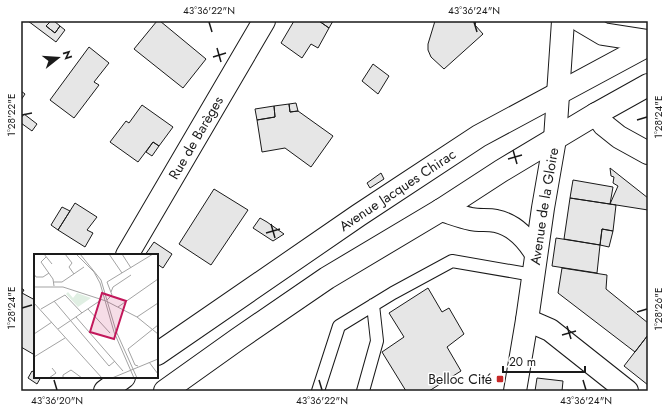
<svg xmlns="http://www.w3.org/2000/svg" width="669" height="412" font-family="Jost,sans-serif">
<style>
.building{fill:#e6e6e6;stroke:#1a1a1a}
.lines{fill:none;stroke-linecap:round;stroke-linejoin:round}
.lane-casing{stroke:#1a1a1a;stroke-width:14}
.street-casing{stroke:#1a1a1a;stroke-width:24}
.secondary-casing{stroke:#1a1a1a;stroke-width:24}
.lane{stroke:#fff;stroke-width:12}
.street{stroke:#fff;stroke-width:22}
.secondary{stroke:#fff;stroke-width:22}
.ticks{fill:none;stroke:#1a1a1a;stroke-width:1.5}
.poi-dot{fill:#c62828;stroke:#fff;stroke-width:1.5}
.labels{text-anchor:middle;stroke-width:3;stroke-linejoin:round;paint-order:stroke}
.street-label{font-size:14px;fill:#1a1a1a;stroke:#fff}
.poi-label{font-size:14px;fill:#1a1a1a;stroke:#fff;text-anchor:end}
.inset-road{fill:none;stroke:#a3a3a3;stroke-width:1}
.view{fill:#c2185b;fill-opacity:0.15;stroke:#c2185b;stroke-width:2}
.inset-edge{fill:none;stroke:#1a1a1a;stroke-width:2}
.neatline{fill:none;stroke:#1a1a1a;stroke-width:1.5}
.ticks-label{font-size:10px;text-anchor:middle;fill:#1a1a1a}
</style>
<rect width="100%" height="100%" fill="#fff"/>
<path class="building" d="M28 21H51L46 26 55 33 60 26 65 30 56 42Z
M51 21H54L60 26 55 33 46 26Z
M157 21H160L206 59 183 88 134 49Z
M294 21H319L329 28 318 48 311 44 302 58 281 43Z
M319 21H333L329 28Z
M435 21H476L475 25 483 34 444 69 431 57 428 50V44Z
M89 47 109 63 94 82 99 85 74 118 50 100Z
M373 64 389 76 378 94 362 81Z
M21 91 25 94 21 100Z
M296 103 298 111 290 112 289 104Z
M289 104 290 112 298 111 333 136 311 167 285 148 262 152 257 120 275 117 274 106Z
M142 105 173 127 159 146 153 142 138 162 110 142 126 121 129 123Z
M274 106 275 117 257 120 255 109Z
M24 114 37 124 32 131 21 123V118Z
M153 142 159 146 152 156 146 152Z
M610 168 648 198V210L610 204 618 186 613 183 614 177 611 176Z
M381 173 384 179 370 188 367 183Z
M573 180 613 187 610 204 570 198Z
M214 189 248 210 211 265 179 244Z
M570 198 616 205 613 231 602 229 600 245 564 239Z
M75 203 97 217 87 230 93 233 85 247 58 230Z
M62 207 70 211 58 230 51 225Z
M260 218 267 222 284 234 273 241 253 228Z
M602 229 613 231 609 247 600 245Z
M556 238 600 245 597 273 552 266Z
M154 242 172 254 163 268 157 264V255H145Z
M562 268 607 275 606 289 648 323V335L635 352 558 293Z
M21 288 24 290 22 293 35 300V350L33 354 21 347Z
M428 288 442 312 449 308 464 334 447 347 461 371 429 391H406L382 352 404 337 389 313Z
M648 335V385L624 366Z
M32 371 35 373V377H41L37 384 28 378Z
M537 378 563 381 562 391H535Z"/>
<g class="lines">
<defs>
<path id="lane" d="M318 391 339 326 393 293 452 261 533 275
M363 391 377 341 373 305"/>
<g id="street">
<path d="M596 114 604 125 619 137 648 153"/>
<path id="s1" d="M127 255 264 21"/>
<path d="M527 320 550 330 627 391"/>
</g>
<g id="secondary">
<path d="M581 21 603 34 648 41"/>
<path d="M441 210C451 213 461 217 471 219 479 221 488 219 496 221 515 225 527 239 536 254"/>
<path id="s2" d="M157 354 359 215 479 136 648 45"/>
<path d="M105 391 124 377"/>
<path d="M165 391 238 339 327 278 441 210 501 171 596 114 648 85"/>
<path id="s3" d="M515 391 527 320 543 208 555 139 563 21"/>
</g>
</defs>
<use href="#lane" class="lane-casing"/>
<use href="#street" class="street-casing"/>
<use href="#secondary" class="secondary-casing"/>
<use href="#lane" class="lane"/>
<use href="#street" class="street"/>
<use href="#secondary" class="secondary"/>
</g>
<path class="ticks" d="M209 22 212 32M474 22 477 32M217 48 221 62M213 57 226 53M22 115 32 113M637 120 647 117M513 150 517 164M508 159 522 155M271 224 275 238M266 233 280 229M22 308 32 305M637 312 647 309M567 326 571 339M562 335 576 331M54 380 57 390M319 380 322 390M583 380 586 390"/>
<rect class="poi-dot" x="496" y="375" width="8" height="8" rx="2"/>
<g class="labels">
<g class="street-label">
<text dy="5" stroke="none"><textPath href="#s1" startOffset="136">Rue de Barèges</textPath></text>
<text dy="5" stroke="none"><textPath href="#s2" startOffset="291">Avenue Jacques Chirac</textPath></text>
<text dy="5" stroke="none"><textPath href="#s3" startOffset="187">Avenue de la Gloire</textPath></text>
</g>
<g class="poi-label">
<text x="492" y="384">Belloc Cité</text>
</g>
</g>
<g transform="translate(34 254)">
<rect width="124" height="124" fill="#fff"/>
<path d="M34 38 39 44 43 39 57 44 44 53 32 40Z" fill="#e0efe3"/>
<path class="inset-road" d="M10 0 18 10M31 0 38 9 35 13 40 20M42 0 60 18 66 29 80 78 100 124M46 0 67 26 82 77 103 124M75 0 88 19M88 0 97 14M12 3 7 8 19 25 20 32M0 20 2 23H9L15 19M20 28H28L50 13M0 33H29L72 47 103 63 124 80M77 38 79 33 97 21M73 46 78 41 73 28 119 0M20 47 75 112 81 107M0 49 68 124M84 53 124 25M7 55 31 41 48 59M54 55 76 79M42 63 89 117M103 63 124 49M24 75 67 46M0 80 18 68M0 103 31 84M115 108 124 120M104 112 101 111 94 95 124 71M15 124 22 119 18 114M29 124V121L37 116 48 124M78 124 124 105"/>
<path class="view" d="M68 39 92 47 80 85 56 78Z"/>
<rect width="124" height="124" class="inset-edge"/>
</g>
<rect width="669" height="412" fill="none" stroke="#ffffff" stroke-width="44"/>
<g transform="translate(58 58) rotate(73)" stroke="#ffffff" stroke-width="3" paint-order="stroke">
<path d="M0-3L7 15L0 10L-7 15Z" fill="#1a1a1a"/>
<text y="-6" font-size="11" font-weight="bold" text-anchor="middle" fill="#1a1a1a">N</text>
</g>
<path d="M503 366v6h82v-6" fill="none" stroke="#1a1a1a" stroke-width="2"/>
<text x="509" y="366" font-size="12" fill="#1a1a1a" stroke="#ffffff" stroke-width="3" paint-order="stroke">20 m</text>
<rect x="22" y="22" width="625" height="368" class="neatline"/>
<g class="ticks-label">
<text x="209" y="14">43°36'22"N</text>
<text x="474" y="14">43°36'24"N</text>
<text transform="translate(11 115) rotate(-90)" y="4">1°28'22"E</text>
<text transform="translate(658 117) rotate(-90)" y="4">1°28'24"E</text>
<text transform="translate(11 308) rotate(-90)" y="4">1°28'24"E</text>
<text transform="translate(658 309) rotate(-90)" y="4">1°28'26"E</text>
<text x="57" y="404">43°36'20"N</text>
<text x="322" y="404">43°36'22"N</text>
<text x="586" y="404">43°36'24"N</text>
</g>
</svg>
